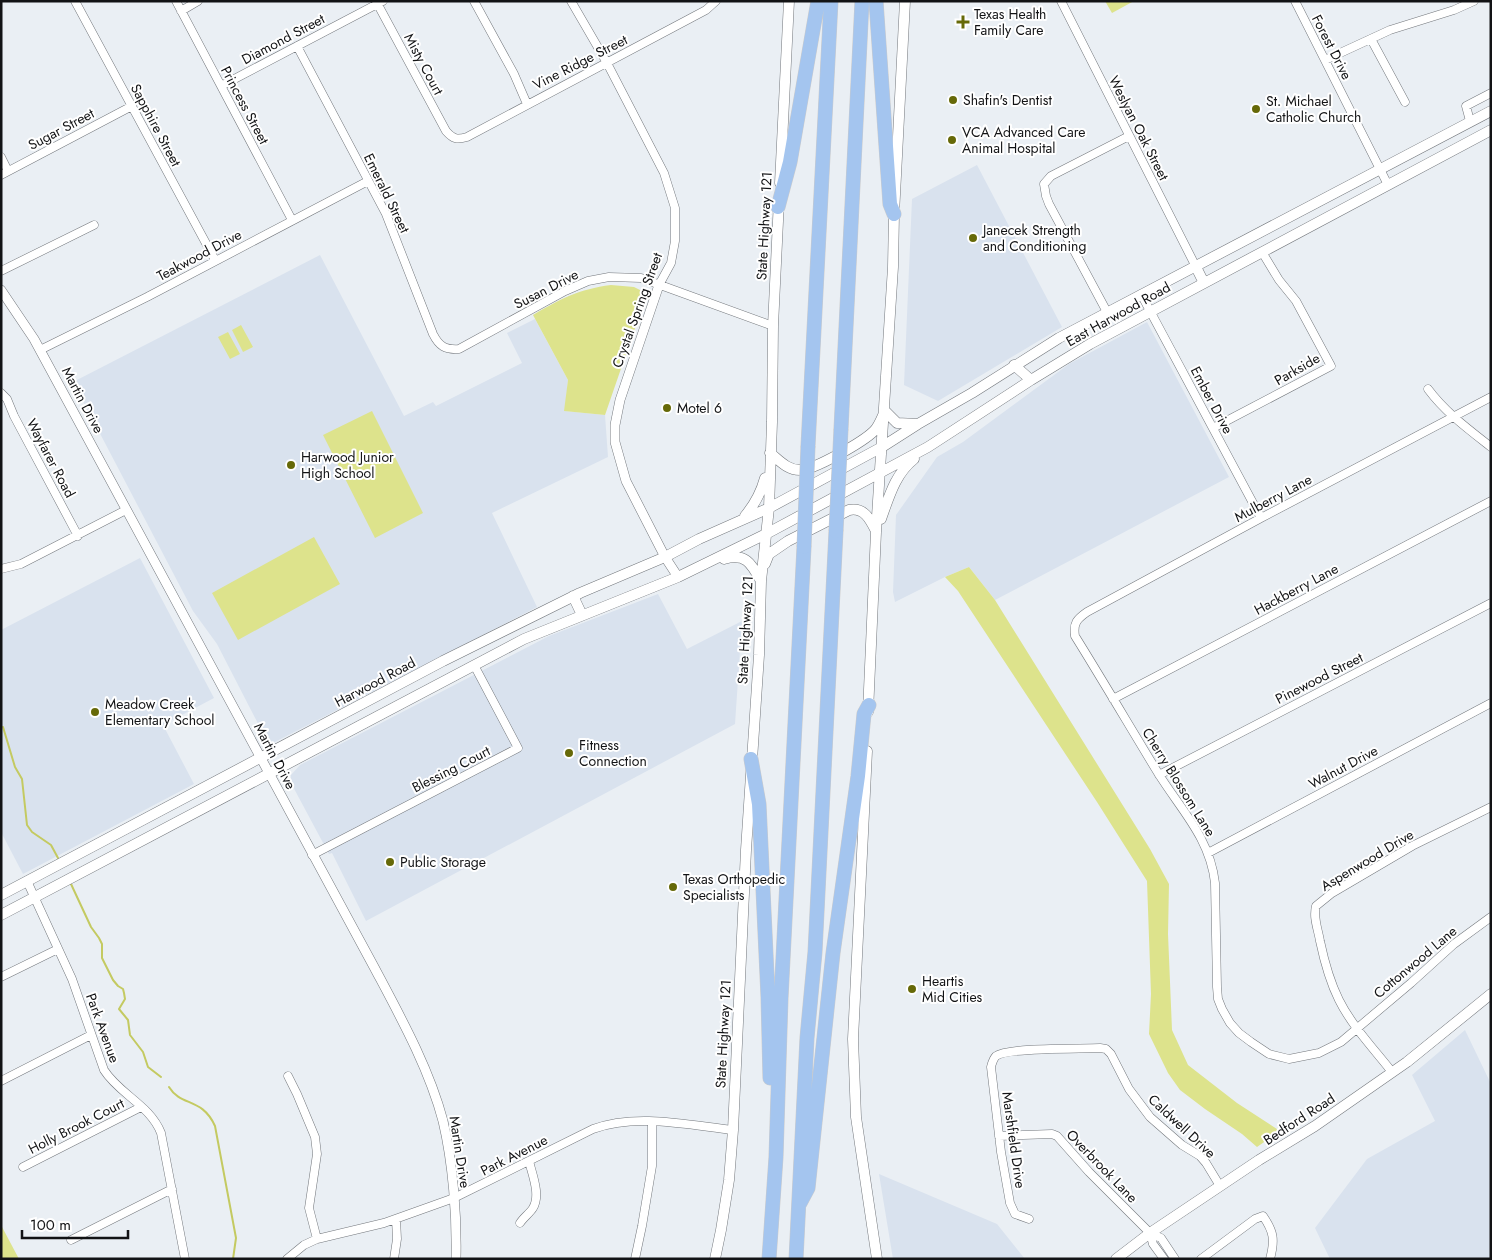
<svg xmlns="http://www.w3.org/2000/svg" width="1492" height="1260" font-family="Jost,sans-serif">
<style>
.built{fill:#d9e2ee}
.green{fill:#dde38c}
.lines{fill:none;stroke-linecap:round;stroke-linejoin:round}
.stream{stroke:#c4ca61;stroke-width:2}
.minor-casing{stroke:#73777c;stroke-width:9}
.tertiary-casing{stroke:#73777c;stroke-width:10}
.secondary-casing{stroke:#73777c;stroke-width:11}
.motorway-casing{stroke:#cbcbcc;stroke-width:15}
.minor{stroke:#fff;stroke-width:8}
.tertiary{stroke:#fff;stroke-width:9}
.secondary{stroke:#fff;stroke-width:10}
.motorway{stroke:#a4c5ef;stroke-width:14}
.motorway-bridge-casing{stroke:#cbcbcc;stroke-width:15;stroke-linecap:butt}
.motorway-bridge{stroke:#a4c5ef;stroke-width:14}
.poi-dot{fill:#666908;stroke:#fff;stroke-width:2}
.labels{text-anchor:middle;stroke-width:4;stroke-linejoin:round;paint-order:stroke}
.poi-label{font-size:14px;fill:#121315;stroke:#fff;text-anchor:start}
.street-label{font-size:14px;fill:#121315;stroke:#fff}
</style>
<rect width="100%" height="100%" fill="#eaeff4"/>
<path class="built" d="M977 165 1062 327 938 401 904 385 912 199Z
M320 255 404 416 433 402 436 406 522 363 507 333 535 319 568 380 565 411 605 415 608 457 492 513 537 607 269 745 217 644 193 611 73 382Z
M1147 322 1229 477 995 600 969 567 945 577 895 602 893 592 896 515 937 457 963 442 1069 364Z
M140 558 214 698 163 725 194 784 23 874 1 832V630Z
M658 594 687 649 742 621 735 724 366 921 332 853 329 854 291 783V775L300 765 549 636Z
M1465 1030 1491 1084V1259H1330L1315 1228 1367 1159 1435 1121 1412 1075Z
M879 1174 997 1224 1025 1259H893Z"/>
<path class="green" d="M1105 1H1134L1112 13Z
M611 285 634 287 642 291 645 299 605 415 564 411 568 380 533 315C560 299 579 289 611 285Z
M241 325 253 347 243 352 232 330Z
M228 332 240 354 230 359 218 337Z
M372 411 423 513 375 538 323 435Z
M314 537 340 584 238 640 212 593Z
M969 567 995 600 1150 849 1169 884 1168 934 1172 1030 1188 1065 1237 1103 1280 1131 1257 1147 1242 1134 1205 1109 1180 1090 1168 1073 1149 1034 1151 994 1147 881 1097 802 958 591 945 577Z
M1 1225 19 1259H1Z"/>
<g class="lines">
<path class="stream" d="M3 727 15 767 22 779 27 825 32 832 51 845 58 858
M71 884 91 927 99 938 102 944V958L113 980 118 986 123 989 124 993 125 999 119 1009 128 1020 130 1035 143 1052 148 1067 161 1077
M169 1087C181 1107 202 1097 215 1126L236 1238 233 1259"/>
<defs>
<path id="minor" d="M75 1 215 260
M176 1 292 220
M376 1 446 131C453 139 457 140 467 137L706 10 716 1
M474 1 514 74 527 104
M571 1 607 63 664 173 675 208V241L671 263 659 285
M1061 1 1195 265
M1295 1 1388 185
M181 11 198 1
M1371 39 1405 102
M297 46 386 214 433 334C439 346 445 350 459 349L565 291 588 281 609 277 641 278 773 326
M1325 60 1390 30 1454 10 1474 1
M221 86 383 1
M1470 121 1466 106 1491 93
M1 157 8 171
M1 175 132 106
M1 271 94 225
M1141 294 1261 518
M1107 312 1049 204 1046 196 1044 184 1051 176 1129 136
M40 350 147 297 368 181
M1428 389C1445 412 1468 429 1491 447
M1 393 7 399 14 416 78 536
M1491 397 1261 518 1087 612C1077 619 1073 623 1075 636 1103 681 1130 727 1158 773 1181 810 1210 838 1215 883L1217 987 1218 999 1222 1009 1230 1023 1239 1033 1251 1042 1269 1054 1289 1059 1319 1053 1341 1042 1411 983 1454 944 1491 917
M1213 428 1331 366 1296 301 1279 280 1262 252
M1 569 21 564 126 510
M1113 699 1491 501
M1159 775 1491 603
M1208 853 1491 703
M312 855 518 748 474 665
M27 881 72 979 104 1070C119 1094 150 1105 161 1133L185 1259
M1 977 58 949
M1392 1072C1374 1049 1352 1026 1339 1000 1330 982 1324 960 1320 941 1318 929 1313 918 1316 906L1332 893 1412 846 1491 807
M288 1076 297 1094 315 1137 317 1154 309 1208 317 1239
M1 1081 91 1035
M999 1136 1052 1134 1057 1136 1089 1172 1150 1233 1161 1238 1175 1259
M23 1167 141 1107
M1029 1219 1015 1214 1010 1203 1001 1152 991 1067C992 1063 993 1059 996 1056 1008 1047 1081 1049 1100 1048L1106 1049 1111 1054 1129 1089 1150 1117 1182 1145 1200 1156 1206 1163 1220 1186
M520 1223C523 1218 530 1213 533 1208 541 1195 532 1174 529 1161
M1150 1233 1153 1244 1164 1259
M71 1240 172 1189
M287 1259 304 1245 317 1239 384 1223 454 1198 593 1129C636 1113 688 1125 733 1130
M394 1259 397 1239 396 1219
M635 1259 642 1226 652 1166V1122
M1201 1259 1255 1219 1263 1216C1274 1232 1275 1240 1270 1259"/>
<path id="tertiary" d="M659 285 620 400 615 425V442L626 481 665 557 678 577
M1 290 34 339 374 967C400 1016 429 1068 443 1121 453 1163 457 1216 456 1259"/>
<path id="secondary" d="M780 183 789 1
M1195 265 1204 283
M1014 365 1031 380
M770 453C779 460 787 470 800 470 814 470 863 442 874 431 879 426 882 417 885 411L897 423 918 424
M745 516C755 504 761 493 765 478
M881 519C889 497 895 474 914 459
M724 559C746 553 751 563 761 581
M765 564 769 554 788 541 849 510C864 507 870 519 876 531
M573 596 582 615
M868 712 876 532 893 267 894 214 905 1
M867 751 853 1039 856 1117 877 1259
M1 895 443 661 580 593 665 557 699 539 769 508 882 447 918 424 972 393 1059 338 1491 111
M1 915 524 639 678 577 766 534 928 447 1031 380 1090 344 1491 130
M715 1259 721 1230 729 1180 733 1130 746 850 759 655 761 581 769 508 772 422 773 326 779 200
M1116 1259 1150 1233 1259 1160 1315 1126 1407 1062 1491 994"/>
<path id="motorway" d="M876 1 890 204 894 214
M778 207 790 162 818 1
M841 429 862 1
M808 446 831 1
M751 759 759 804 768 997 770 1078
M800 1203 808 1188 833 953 858 776 864 714 869 705
M769 1259 776 1157 781 998 804 547
M796 1259 807 1038 815 952 836 531"/>
</defs>
<use href="#minor" class="minor-casing"/>
<use href="#tertiary" class="tertiary-casing"/>
<use href="#secondary" class="secondary-casing"/>
<use href="#motorway" class="motorway-casing"/>
<use href="#minor" class="minor"/>
<use href="#tertiary" class="tertiary"/>
<use href="#secondary" class="secondary"/>
<use href="#motorway" class="motorway"/>
<defs>
<path id="motorway-bridge" d="M836 531 841 429
M804 547 808 446"/>
</defs>
<use href="#motorway-bridge" class="motorway-bridge-casing"/>
<use href="#motorway-bridge" class="motorway-bridge"/>
</g>
<g class="poi-dot">
<path d="M960.5 14.5h5v5h5v5h-5v5h-5v-5h-5v-5h5z"/>
<circle cx="953" cy="100" r="5"/>
<circle cx="1256" cy="109" r="5"/>
<circle cx="952" cy="140" r="5"/>
<circle cx="973" cy="238" r="5"/>
<circle cx="667" cy="408" r="5"/>
<circle cx="291" cy="465" r="5"/>
<circle cx="95" cy="712" r="5"/>
<circle cx="569" cy="753" r="5"/>
<circle cx="390" cy="862" r="5"/>
<circle cx="673" cy="887" r="5"/>
<circle cx="912" cy="989" r="5"/>
</g>
<g class="labels">
<g class="poi-label">
<text x="974" y="19">Texas Health<tspan x="974" dy="16">Family Care</tspan></text>
<text x="963" y="105">Shafin's Dentist</text>
<text x="1266" y="106">St. Michael<tspan x="1266" dy="16">Catholic Church</tspan></text>
<text x="962" y="137">VCA Advanced Care<tspan x="962" dy="16">Animal Hospital</tspan></text>
<text x="983" y="235">Janecek Strength<tspan x="983" dy="16">and Conditioning</tspan></text>
<text x="677" y="413">Motel 6</text>
<text x="301" y="462">Harwood Junior<tspan x="301" dy="16">High School</tspan></text>
<text x="105" y="709">Meadow Creek<tspan x="105" dy="16">Elementary School</tspan></text>
<text x="579" y="750">Fitness<tspan x="579" dy="16">Connection</tspan></text>
<text x="400" y="867">Public Storage</text>
<text x="683" y="884">Texas Orthopedic<tspan x="683" dy="16">Specialists</tspan></text>
<text x="922" y="986">Heartis<tspan x="922" dy="16">Mid Cities</tspan></text>
</g>
<g class="street-label">
<text transform="translate(283 39) rotate(-28)" y="5">Diamond Street</text>
<text transform="translate(1332 47) rotate(63)" y="5">Forest Drive</text>
<text transform="translate(580 62) rotate(-27)" y="5">Vine Ridge Street</text>
<text transform="translate(424 64) rotate(62)" y="5">Misty Court</text>
<text transform="translate(245 105) rotate(62)" y="5">Princess Street</text>
<text transform="translate(156 125) rotate(62)" y="5">Sapphire Street</text>
<text transform="translate(1139 128) rotate(63)" y="5">Weslyan Oak Street</text>
<text transform="translate(61 129) rotate(-28)" y="5">Sugar Street</text>
<text transform="translate(387 193) rotate(64)" y="5">Emerald Street</text>
<text transform="translate(764 226) rotate(-87)" y="5">State Highway 121</text>
<text transform="translate(199 255) rotate(-28)" y="5">Teakwood Drive</text>
<text transform="translate(546 289) rotate(-27)" y="5">Susan Drive</text>
<text transform="translate(637 310) rotate(-70)" y="5">Crystal Spring Street</text>
<text transform="translate(1118 314) rotate(-29)" y="5">East Harwood Road</text>
<text transform="translate(1297 369) rotate(-30)" y="5">Parkside</text>
<text transform="translate(83 400) rotate(62)" y="5">Martin Drive</text>
<text transform="translate(1212 400) rotate(62)" y="5">Ember Drive</text>
<text transform="translate(51 458) rotate(62)" y="5">Wayfarer Road</text>
<text transform="translate(1273 498) rotate(-28)" y="5">Mulberry Lane</text>
<text transform="translate(1296 589) rotate(-28)" y="5">Hackberry Lane</text>
<text transform="translate(745 630) rotate(-87)" y="5">State Highway 121</text>
<text transform="translate(1319 678) rotate(-27)" y="5">Pinewood Street</text>
<text transform="translate(375 682) rotate(-28)" y="5">Harwood Road</text>
<text transform="translate(275 756) rotate(62)" y="5">Martin Drive</text>
<text transform="translate(1343 767) rotate(-28)" y="5">Walnut Drive</text>
<text transform="translate(451 769) rotate(-27)" y="5">Blessing Court</text>
<text transform="translate(1179 782) rotate(58)" y="5">Cherry Blossom Lane</text>
<text transform="translate(1367 860) rotate(-31)" y="5">Aspenwood Drive</text>
<text transform="translate(1415 962) rotate(-40)" y="5">Cottonwood Lane</text>
<text transform="translate(103 1028) rotate(70)" y="5">Park Avenue</text>
<text transform="translate(723 1034) rotate(-87)" y="5">State Highway 121</text>
<text transform="translate(1299 1119) rotate(-33)" y="5">Bedford Road</text>
<text transform="translate(76 1126) rotate(-27)" y="5">Holly Brook Court</text>
<text transform="translate(1182 1126) rotate(43)" y="5">Caldwell Drive</text>
<text transform="translate(1014 1140) rotate(82)" y="5">Marshfield Drive</text>
<text transform="translate(460 1152) rotate(81)" y="5">Martin Drive</text>
<text transform="translate(514 1155) rotate(-27)" y="5">Park Avenue</text>
<text transform="translate(1102 1166) rotate(46)" y="5">Overbrook Lane</text>
</g>
</g>
<rect width="1492" height="1260" fill="none" stroke="#121315" stroke-width="5"/>
<path d="M22 1230v8h106v-8" fill="none" stroke="#121315" stroke-width="2.5"/>
<text x="30" y="1230" font-size="15" fill="#121315" stroke="#ffffff" stroke-width="4" paint-order="stroke">100 m</text>
</svg>
